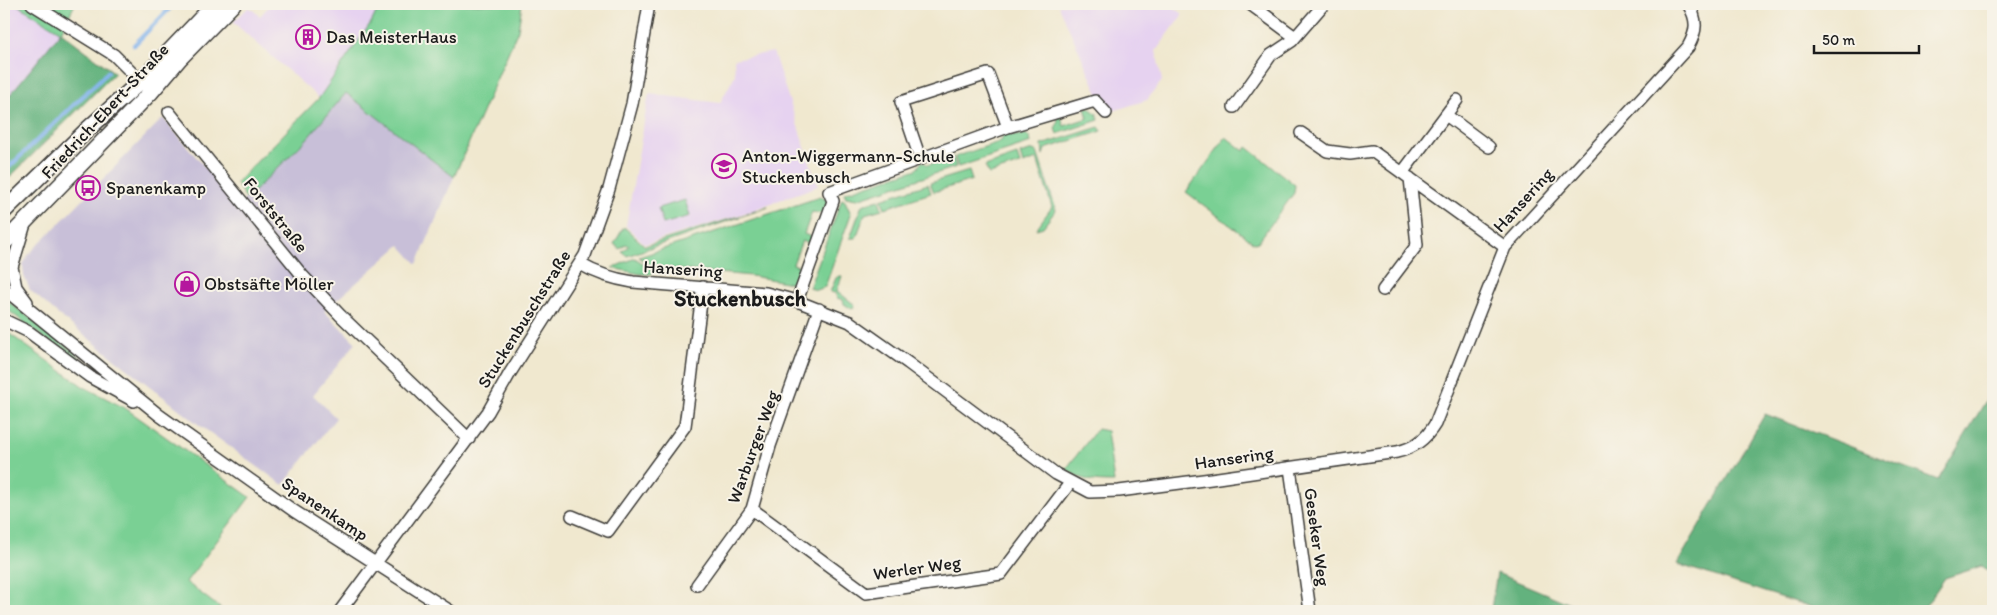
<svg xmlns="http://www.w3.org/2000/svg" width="1997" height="615" font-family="Itim,sans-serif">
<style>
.built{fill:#e6d2f0}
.industrial{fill:#c8bfd8}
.green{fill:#7ad094;stroke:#4b7658}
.forest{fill:#63b27e;stroke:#40674d}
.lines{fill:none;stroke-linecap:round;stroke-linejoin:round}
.stream{stroke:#80b2ec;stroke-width:4.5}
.street-casing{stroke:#3c3b37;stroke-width:14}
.secondary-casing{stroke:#3c3b37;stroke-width:18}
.street{stroke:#fff;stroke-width:11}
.secondary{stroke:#fff;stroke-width:15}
.labels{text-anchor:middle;stroke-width:4;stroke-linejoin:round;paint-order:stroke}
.poi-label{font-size:18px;fill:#1c1c1c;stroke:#f7f3e8;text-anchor:start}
.street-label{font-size:18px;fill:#1c1c1c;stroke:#f7f3e8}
.district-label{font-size:22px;font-weight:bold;fill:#1c1c1c;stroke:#f7f3e8}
</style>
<rect width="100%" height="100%" fill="#f7f3e8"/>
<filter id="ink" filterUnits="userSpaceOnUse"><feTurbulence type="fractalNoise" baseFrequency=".02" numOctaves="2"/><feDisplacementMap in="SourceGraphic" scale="10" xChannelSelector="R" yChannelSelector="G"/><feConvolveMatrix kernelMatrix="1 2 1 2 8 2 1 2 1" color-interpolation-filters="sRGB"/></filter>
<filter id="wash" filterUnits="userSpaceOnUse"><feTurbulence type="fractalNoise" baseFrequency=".0096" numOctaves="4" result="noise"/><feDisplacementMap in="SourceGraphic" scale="20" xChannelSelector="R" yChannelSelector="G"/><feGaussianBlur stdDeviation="1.12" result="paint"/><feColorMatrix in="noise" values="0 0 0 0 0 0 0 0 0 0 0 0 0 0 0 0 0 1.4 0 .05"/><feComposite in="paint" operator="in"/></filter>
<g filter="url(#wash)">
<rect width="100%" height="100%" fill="#f0e8cf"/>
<path class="built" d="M4 4H16L61 32 4 102Z
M271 4H380L372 21 319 98 233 22 249 7 260 16Z
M1065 4H1169L1183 14 1156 51 1162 81 1147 100 1110 112 1099 96 1059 6Z
M773 52 818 186 736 216 645 244 626 226 649 94 720 103 735 75 734 59Z"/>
<path class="industrial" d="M346 93 454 177 417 264 400 245 324 311 356 343 313 395 336 418 283 485 198 424 55 312 30 290 24 276 23 265 28 255 163 118 238 206 305 141Z"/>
<path class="green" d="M16 4H75L61 32Z
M380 4H522L518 30 454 177 346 93 305 141 246 199 236 183 319 98 372 21Z
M1088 107 1097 114 1099 120 1057 134 1055 128 1058 123 1057 117 1061 116 1064 126 1088 118 1085 108Z
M1099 127 1102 131 1045 149 1043 155 1042 145Z
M1006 134 1013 136 1026 134 1030 138 1031 143 958 167 955 157 999 142 1002 140 1003 135Z
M1226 137 1244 151 1247 147 1295 185 1294 193 1258 242 1254 243 1186 192Z
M1033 150 1037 152 1038 155 1056 210 1043 227 1036 229 1052 207 1037 159 1023 164 1020 154Z
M1017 155 1020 164 989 174 985 166Z
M953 157 956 167 857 199 846 197 844 193 917 169 922 161 928 165Z
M969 171 972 180 934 192 930 183Z
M928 184 931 193 885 208 881 199Z
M820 197 828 200 823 214 812 212 804 234 814 238 812 244 802 241 793 264 803 268 797 284 751 276 652 267 639 257Z
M842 199 845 201 851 214 825 287 817 290 809 288Z
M685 200 690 216 663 224 658 208Z
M879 200 882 209 865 214 856 238H850L862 205Z
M768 207 627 256 622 252 629 246 626 244 620 249 614 244 624 227 645 246Z
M635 258 653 270 652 274H640L612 268Z
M839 276H842L837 291 855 305 852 309 844 304 843 300 837 298 835 293 830 292 836 278Z
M4 298 79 356 80 359 78 362H75L4 307Z
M4 330 84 387 125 408 250 497 186 582 224 611H4Z
M1097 429 1107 431 1114 482C1094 482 1082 481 1066 469Z"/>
<path class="forest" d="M61 32 115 73 4 183V102Z
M1993 389V574L1982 566 1945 578 1922 611H1824L1677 564 1765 414 1938 480Z
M1497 573 1587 611H1497L1491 608Z"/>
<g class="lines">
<path class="stream" d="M134 45 174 4
M4 172 108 72"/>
</g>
</g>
<g filter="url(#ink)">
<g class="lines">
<defs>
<path id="street" d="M32 4 114 55 145 86
M1250 4 1295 37
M1234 107 1271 55 1292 41 1324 4
M169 112 302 275 340 315 469 439
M1446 115 1489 147
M1301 133 1327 151 1350 154 1372 151 1505 247
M920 158 901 102 988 74 1008 127
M1402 173 1457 100
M25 224 12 267 16 287 27 302
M580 264C597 274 614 279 633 282L766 293 797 301 850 322 908 363 1056 474 1090 492 1119 491 1211 479 1397 452C1415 448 1426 439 1435 424L1505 247 1688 47C1697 31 1698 20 1688 4
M4 289 159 415 294 511 450 611
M1383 290 1417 245 1410 178
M797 301 833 201 829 192 1008 127 1095 101 1106 113
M4 320 29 332 90 377 134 401
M1290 468 1310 611
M752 509 866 593 1001 574 1070 483
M572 516 608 531 685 426 703 287
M697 585 752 509 770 446 819 309
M340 611 488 412 510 373 585 255 609 189 632 104 649 4"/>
<path id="secondary" d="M4 211 88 129 141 81 215 4
M4 243 151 92 180 58 233 4"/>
</defs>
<use href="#street" class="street-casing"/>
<use href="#secondary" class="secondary-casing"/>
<use href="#street" class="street"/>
<use href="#secondary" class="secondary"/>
</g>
</g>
<defs>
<symbol id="building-ring" viewBox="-11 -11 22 22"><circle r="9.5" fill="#f7f3e8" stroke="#b5179e" stroke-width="1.5"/><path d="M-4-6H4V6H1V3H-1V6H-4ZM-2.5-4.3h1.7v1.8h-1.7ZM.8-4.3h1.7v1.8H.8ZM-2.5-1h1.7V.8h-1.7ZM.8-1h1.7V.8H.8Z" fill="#b5179e"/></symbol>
<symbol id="school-ring" viewBox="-11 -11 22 22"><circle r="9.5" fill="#f7f3e8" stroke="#b5179e" stroke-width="1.5"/><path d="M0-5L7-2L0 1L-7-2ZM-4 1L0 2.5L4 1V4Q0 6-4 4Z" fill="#b5179e"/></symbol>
<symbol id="bus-ring" viewBox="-11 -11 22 22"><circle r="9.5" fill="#f7f3e8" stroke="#b5179e" stroke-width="1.5"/><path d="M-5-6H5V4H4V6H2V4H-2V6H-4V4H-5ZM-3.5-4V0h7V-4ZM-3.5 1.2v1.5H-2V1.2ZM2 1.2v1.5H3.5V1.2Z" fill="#b5179e"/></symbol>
<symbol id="shop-ring" viewBox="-11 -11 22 22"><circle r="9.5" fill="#f7f3e8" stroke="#b5179e" stroke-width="1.5"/><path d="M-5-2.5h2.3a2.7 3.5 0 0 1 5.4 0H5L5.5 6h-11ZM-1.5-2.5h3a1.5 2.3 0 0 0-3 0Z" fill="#b5179e"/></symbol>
</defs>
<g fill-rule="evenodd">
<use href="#building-ring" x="294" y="23" width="28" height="28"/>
<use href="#school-ring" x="710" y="152" width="28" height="28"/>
<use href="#bus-ring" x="74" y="174" width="28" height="28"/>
<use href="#shop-ring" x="173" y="270" width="28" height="28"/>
</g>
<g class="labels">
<g class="poi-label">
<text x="326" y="43">Das MeisterHaus</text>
<text x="742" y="162">Anton-Wiggermann-Schule<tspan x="742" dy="21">Stuckenbusch</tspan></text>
<text x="106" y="194">Spanenkamp</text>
<text x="204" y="290">Obstsäfte Möller</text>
</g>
<g class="street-label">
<text transform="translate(105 111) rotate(-47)" y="6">Friedrich-Ebert-Straße</text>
<text transform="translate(1523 200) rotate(-48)" y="6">Hansering</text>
<text transform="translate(276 215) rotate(51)" y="6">Forststraße</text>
<text transform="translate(683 269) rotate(4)" y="6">Hansering</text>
<text transform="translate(524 319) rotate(-58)" y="6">Stuckenbuschstraße</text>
<text transform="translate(753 447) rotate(-70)" y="6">Warburger Weg</text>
<text transform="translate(1234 458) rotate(-8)" y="6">Hansering</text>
<text transform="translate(325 509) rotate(34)" y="6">Spanenkamp</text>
<text transform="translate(1317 537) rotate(82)" y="6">Geseker Weg</text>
<text transform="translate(917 568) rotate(-8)" y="6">Werler Weg</text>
</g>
<g class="district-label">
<text x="740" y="306">Stuckenbusch</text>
</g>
</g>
<rect width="1997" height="615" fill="none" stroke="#f7f3e8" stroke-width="20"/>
<path d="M1814 45v8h105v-8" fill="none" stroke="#1c1c1c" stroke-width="2.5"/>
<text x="1822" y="45" font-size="15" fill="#1c1c1c" stroke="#f7f3e8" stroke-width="4" paint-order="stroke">50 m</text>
</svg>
